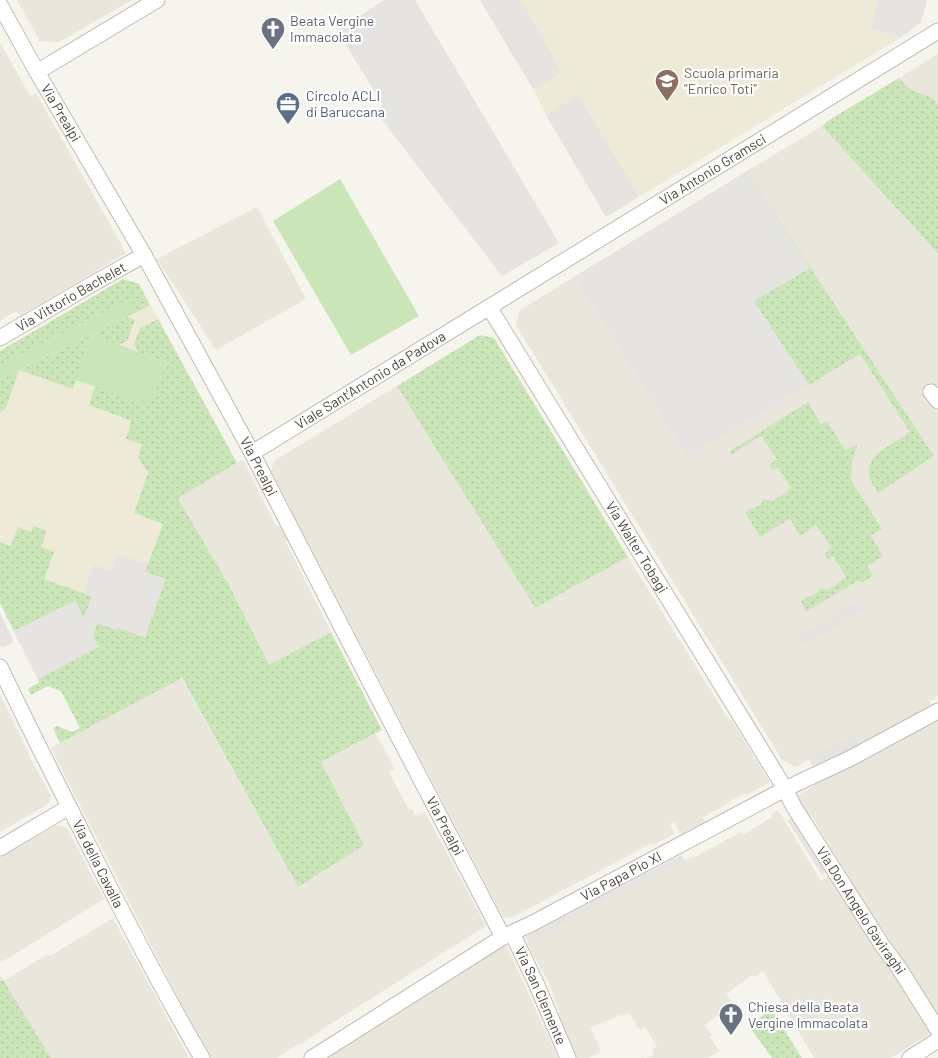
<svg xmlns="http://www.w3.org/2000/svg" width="938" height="1058" font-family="Barlow,sans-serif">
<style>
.residential{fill:#e9e7db}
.education{fill:#edebd8}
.grass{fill:url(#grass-dots)}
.pitch{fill:#cae6b8}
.parking{fill:#e5e4e0}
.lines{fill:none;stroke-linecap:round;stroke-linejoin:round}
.minor-casing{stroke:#c1bdaf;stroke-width:17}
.minor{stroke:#fff;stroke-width:15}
.labels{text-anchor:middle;stroke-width:4.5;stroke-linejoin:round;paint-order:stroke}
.worship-label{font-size:14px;fill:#5b616d;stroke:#fff;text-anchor:start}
.education-label{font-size:14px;fill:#785e54;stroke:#fff;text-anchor:start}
.service-label{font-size:14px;fill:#4e5e75;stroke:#fff;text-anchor:start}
.street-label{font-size:14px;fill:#4a463a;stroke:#fff}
</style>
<defs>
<pattern id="grass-dots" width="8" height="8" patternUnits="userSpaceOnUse" patternTransform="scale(1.25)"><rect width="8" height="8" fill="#cae6b8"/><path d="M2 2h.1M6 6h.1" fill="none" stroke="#afc79f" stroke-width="1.8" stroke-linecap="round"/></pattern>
</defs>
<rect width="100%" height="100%" fill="#f5f4ed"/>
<path class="residential" d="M17 0H132L59 42 40 41Z
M0 42 30 96 36 93 126 253 20 316 16 311 0 321Z
M938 54V104L932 98 908 88 899 78Z
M822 126 938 254V387L936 389 932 384 923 392 938 412V696L929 701 933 707 863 744 856 734 795 767 782 760 516 325 520 310 574 277 687 458 809 385 810 268 747 171Z
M257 207 306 299 216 350 157 259Z
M397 386 535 608 628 557 729 720 731 719 770 782 747 795 745 793 730 801 729 803 703 817 705 822 681 834 674 822 670 824 674 834 653 845 652 843 511 918 503 917 309 545H307L290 511 291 509 271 471 274 461Z
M243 460 276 526 280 525 288 541 286 542 331 632 269 666 229 585 178 497Z
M181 678 298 887 321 762 376 734 395 769 389 772 409 810 412 809 416 816 425 812 486 926 321 1030V1031L299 1045 298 1044 277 1058H212L180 1002 51 748Z
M0 694 35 767 51 796 48 804 0 832Z
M938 719V1020L909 970 861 897 812 817 810 818 796 796 871 753 889 744 891 746Z
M778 810 821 881 832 874 931 1033 891 1058H814L763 971 754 977 752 975 726 994 740 1015 735 1019 722 1013 704 1025 712 1035 710 1037 719 1051 708 1058H646L654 1055 652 1049 657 1047 645 1027 640 1030 629 1013 621 1016 620 1015 590 1028 601 1050 599 1051 600 1053 589 1058H576L573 1047H571L557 1014 560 1013 549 983 527 944 578 918 580 915 694 856 695 857 741 832 743 835 772 817 771 814Z
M57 825 67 828 104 899 0 963V857Z
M113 918 189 1058H0V974L4 981 48 954 50 956Z
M506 945 558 1058H326L489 954Z"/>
<path class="education" d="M480 0H927L921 22 900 38 606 217 546 115 533 89Z
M123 279 139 284 237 463 178 498 229 585 256 638 82 732 61 691 40 684 0 603V351Z"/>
<path class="grass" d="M899 78 908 88 932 98 938 104V254L822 126 829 120Z
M747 171 934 456 878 493C875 487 870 481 869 475 864 455 898 442 910 432L860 354 809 385 787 352 751 302 800 274Z
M123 279 139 284 150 305 137 312 130 299 0 365V351Z
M127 317 135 320 127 341 119 345 92 335 73 389 19 370 6 408 0 412V380Z
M158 319 237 463 178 498 229 585 269 665 331 632 382 730 321 762 364 845 298 887 182 678 60 743 53 728 57 726 72 732 80 728 61 691 48 686 31 695 28 689 39 682 38 679 98 647 93 636 97 623 117 630 118 628 145 637 165 579 145 572 163 524 134 513 148 473 138 457 142 444 126 439 131 421 89 405 95 386 150 406 166 362 138 352 134 344 140 328Z
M480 335 494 338 628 557 535 608 397 386Z
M808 402 820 423 822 424 827 421 845 450 858 444 852 461 851 479 852 482 882 529 871 536 883 556 867 566 873 576 863 582 858 581 807 611 805 610 801 601 817 593 820 588 828 590 846 577 833 556 828 559 824 553 832 548 816 525 800 536 790 519 760 537 745 512 752 508 753 509 761 504 764 499 773 501 791 488 778 467 772 470 769 465 777 459 761 436 732 454 730 451Z
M33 526 47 531 41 547 54 552 44 579 92 596 84 619 75 601 14 631 0 603V542L11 546 18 527 31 532Z
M3 980 45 1048 51 1058H0V982Z
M771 1009 802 1058H772L749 1026Z"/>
<path class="pitch" d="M340 179 419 316 351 355 273 221Z
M130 299 137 312 0 380V365Z
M92 335 166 362 150 406 76 380Z"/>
<path class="parking" d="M384 0H415L559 243 502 276 376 112 383 105 337 31Z
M480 0H521L562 73 533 89Z
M878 0H927L921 22 900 38 871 28Z
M578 95 639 196 606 217 546 115Z
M747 171 810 268 754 301 809 385 687 458 574 277Z
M118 554 148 565 145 573 165 580 145 637 118 628 117 630 97 623 93 636 99 647 38 679 14 631 75 601 84 618 92 597 83 593 94 565 112 571Z
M859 600 865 610 803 646 797 636Z
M0 613 14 642 2 648 0 645Z
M856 733 863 744 815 770 809 759Z
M793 817 828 871 822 875 787 820Z
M681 855 685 861 580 915 578 918 529 944 525 937Z"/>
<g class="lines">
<defs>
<g id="minor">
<path id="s1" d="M0 5 37 72 144 255 252 453 383 707 503 937"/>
<path d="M37 72 157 0"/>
<path id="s2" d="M489 307 781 782 794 807 882 945 899 968 938 1030"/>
<path id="s3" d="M0 338 87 287 144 255"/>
<path d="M931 392 938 401"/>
<path id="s4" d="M252 453 938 31"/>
<path id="s5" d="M0 667C28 726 58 785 88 844 124 916 161 988 202 1058"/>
<path d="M0 848 69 807"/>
<path id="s6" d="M512 933 536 983 568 1058"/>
<path id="s7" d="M312 1058 503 937 533 923 785 789 849 759 938 711"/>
<path d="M910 1058 938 1040"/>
</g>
</defs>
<use href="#minor" class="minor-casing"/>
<use href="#minor" class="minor"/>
</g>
<defs>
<symbol id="church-pin" viewBox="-11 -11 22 30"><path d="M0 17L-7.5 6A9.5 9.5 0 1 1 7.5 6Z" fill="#6b7280" stroke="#fff"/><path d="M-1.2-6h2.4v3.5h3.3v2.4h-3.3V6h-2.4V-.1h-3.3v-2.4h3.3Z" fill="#fff"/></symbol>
<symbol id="school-pin" viewBox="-11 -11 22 30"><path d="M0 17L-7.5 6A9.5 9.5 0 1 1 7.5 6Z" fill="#8d6e63" stroke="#fff"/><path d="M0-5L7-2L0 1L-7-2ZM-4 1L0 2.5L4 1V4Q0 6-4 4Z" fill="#fff"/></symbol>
<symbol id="office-pin" viewBox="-11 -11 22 30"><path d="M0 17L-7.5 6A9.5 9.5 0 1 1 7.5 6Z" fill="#5c6f8a" stroke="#fff"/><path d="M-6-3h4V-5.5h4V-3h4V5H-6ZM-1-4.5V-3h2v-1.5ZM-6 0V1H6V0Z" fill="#fff"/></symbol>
</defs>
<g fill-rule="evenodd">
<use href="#church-pin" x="259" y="15" width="28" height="38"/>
<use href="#school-pin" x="653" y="67" width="28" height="38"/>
<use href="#office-pin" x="274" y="90" width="28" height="38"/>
<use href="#church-pin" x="717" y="1001" width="28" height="38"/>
</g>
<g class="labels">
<g class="worship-label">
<text x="290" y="26">Beata Vergine<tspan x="290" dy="16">Immacolata</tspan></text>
<text x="748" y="1012">Chiesa della Beata<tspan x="748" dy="16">Vergine Immacolata</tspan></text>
</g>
<g class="education-label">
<text x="684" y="78">Scuola primaria<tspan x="684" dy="16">"Enrico Toti"</tspan></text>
</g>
<g class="service-label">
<text x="306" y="101">Circolo ACLI<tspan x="306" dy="16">di Baruccana</tspan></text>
</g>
<g class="street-label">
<text dy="5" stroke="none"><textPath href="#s1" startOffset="124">Via Prealpi</textPath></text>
<text dy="5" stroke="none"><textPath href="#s4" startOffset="541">Via Antonio Gramsci</textPath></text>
<text dy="5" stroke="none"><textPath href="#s3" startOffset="82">Via Vittorio Bachelet</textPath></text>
<text dy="5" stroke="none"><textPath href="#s4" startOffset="139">Viale Sant’Antonio da Padova</textPath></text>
<text dy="5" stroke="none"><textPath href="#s1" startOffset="529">Via Prealpi</textPath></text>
<text dy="5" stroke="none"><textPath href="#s2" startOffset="282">Via Walter Tobagi</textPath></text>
<text dy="5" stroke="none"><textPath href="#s1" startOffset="934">Via Prealpi</textPath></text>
<text dy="5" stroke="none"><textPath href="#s5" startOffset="220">Via della Cavalla</textPath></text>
<text dy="5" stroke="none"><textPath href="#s7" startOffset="359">Via Papa Pio XI</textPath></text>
<text dy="5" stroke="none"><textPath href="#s2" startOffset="709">Via Don Angelo Gaviraghi</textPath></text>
<text dy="5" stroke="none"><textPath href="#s6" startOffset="69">Via San Clemente</textPath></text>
</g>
</g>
</svg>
